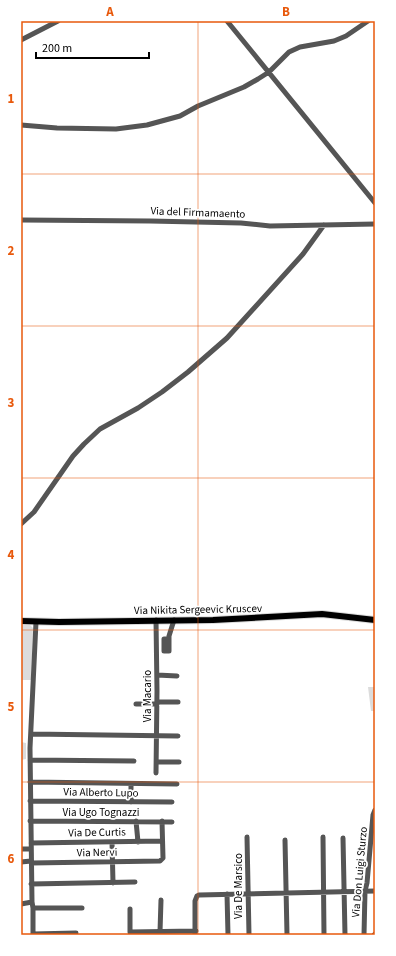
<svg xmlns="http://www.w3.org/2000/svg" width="396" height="956" font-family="'Source Sans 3',sans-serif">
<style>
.green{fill:#dcdcdc}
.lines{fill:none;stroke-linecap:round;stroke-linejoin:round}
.major-casing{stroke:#dbdbdb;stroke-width:8}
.minor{stroke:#555;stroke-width:5}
.major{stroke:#000;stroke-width:6}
.grid{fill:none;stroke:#e8590c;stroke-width:1;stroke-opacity:0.55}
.labels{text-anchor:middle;stroke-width:3.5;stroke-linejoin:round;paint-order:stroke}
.street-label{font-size:11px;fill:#000;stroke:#fff}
.neatline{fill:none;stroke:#e8590c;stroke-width:1.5}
.grid-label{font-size:13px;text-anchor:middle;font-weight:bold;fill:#e8590c}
</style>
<rect width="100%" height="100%" fill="#fff"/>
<path class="green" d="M21 623 29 624 33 628 31 680H21Z
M368 687H375V711H371Z
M21 742 26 743V759L21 760Z"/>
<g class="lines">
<defs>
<path id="major" d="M21 621 59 622 213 620 322 614 375 620"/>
</defs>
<use href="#major" class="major-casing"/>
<path class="minor" d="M227 21 375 203
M21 40 58 21
M21 125 57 128 116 129 147 125 180 116 198 106 244 87 258 79 269 72 289 52 300 47 334 41 346 36 368 21
M21 220 150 221 241 223 270 226 375 224
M21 524 34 512 73 456 84 444 100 429 138 408 162 392 188 372 227 338 303 254 324 225
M156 620 157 691 156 773
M169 639H164V651H169V636L174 620
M157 675 177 676
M157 702H178
M136 704H157
M31 734 178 736
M30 760 134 761
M157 762H179
M30 782 177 784
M30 801 172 802
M131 802V784
M30 821 172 822
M136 821 138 842
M247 837 249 935
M323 837 324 935
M343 838 345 935
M285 840 287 935
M112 842 113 883
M31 843 162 841
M21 849H31
M21 862 31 861
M31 863 160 861 163 858 162 821
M31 884 135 882
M227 894 228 935
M21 904 32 902
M33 908H82
M130 909V932L196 931
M160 932 161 900
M33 934 76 933
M33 935V908L32 902 30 748 36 622
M195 935V901L197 896 199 895 375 891
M364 935 365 891 367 883 373 815 375 810
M374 935 375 934"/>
<use href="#major" class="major"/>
</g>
<path class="grid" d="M198 21V935M21 174H375M21 326H375M21 478H375M21 630H375M21 782H375"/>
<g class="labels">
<g class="street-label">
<text transform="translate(198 212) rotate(2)" y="4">Via del Firmamaento</text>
<text transform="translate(198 609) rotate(-1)" y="4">Via Nikita Sergeevic Kruscev</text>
<text transform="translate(147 696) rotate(-90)" y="4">Via Macario</text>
<text transform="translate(101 792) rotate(1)" y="4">Via Alberto Lupo</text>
<text x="101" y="816">Via Ugo Tognazzi</text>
<text transform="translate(97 832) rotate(-1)" y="4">Via De Curtis</text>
<text transform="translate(97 852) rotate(-1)" y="4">Via Nervi</text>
<text transform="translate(359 872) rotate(-85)" y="4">Via Don Luigi Sturzo</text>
<text transform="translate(238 886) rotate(-90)" y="4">Via De Marsico</text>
</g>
</g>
<rect width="396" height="956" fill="none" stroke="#ffffff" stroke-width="44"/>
<path d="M36 52v6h113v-6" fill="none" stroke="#000000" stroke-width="2"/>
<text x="42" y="52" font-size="12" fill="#000000" stroke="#ffffff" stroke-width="3" paint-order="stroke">200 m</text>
<rect x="22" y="22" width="352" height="912" class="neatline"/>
<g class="grid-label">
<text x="110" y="16">A</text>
<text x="286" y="16">B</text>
<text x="11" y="103">1</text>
<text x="11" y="255">2</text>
<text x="11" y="407">3</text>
<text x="11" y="559">4</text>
<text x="11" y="711">5</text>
<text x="11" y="863">6</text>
</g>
</svg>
